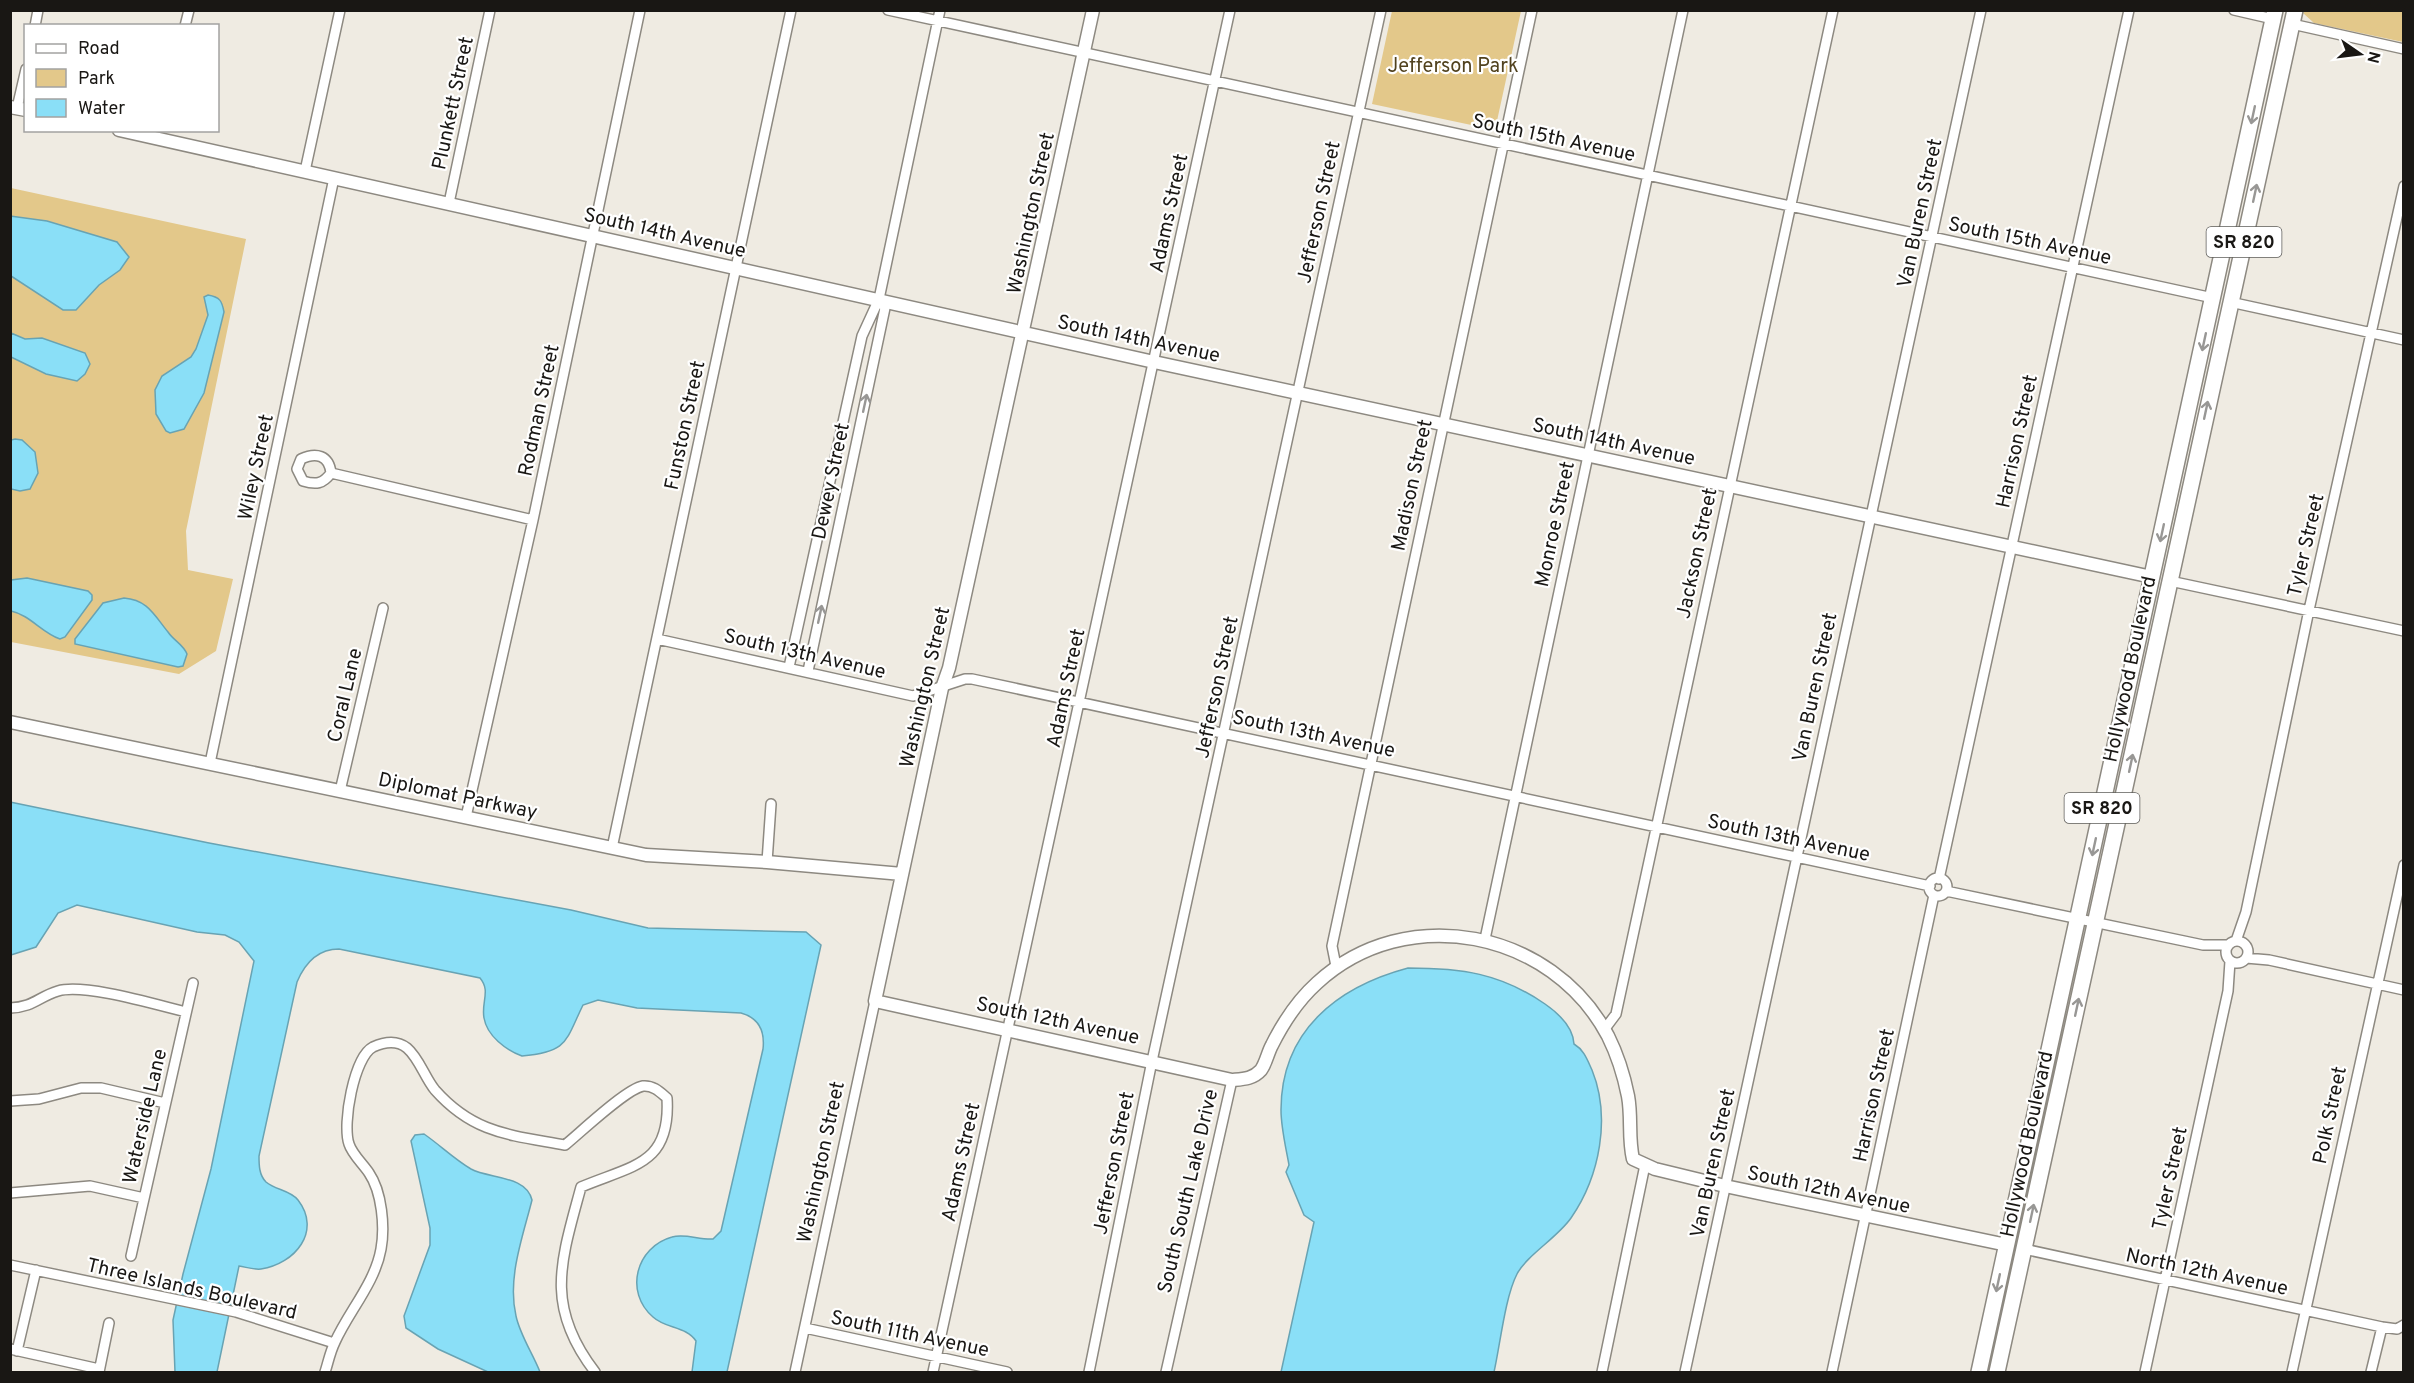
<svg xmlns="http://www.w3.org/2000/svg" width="2414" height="1383" font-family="Overpass,sans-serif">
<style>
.green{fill:#e3c88a}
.water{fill:#8adff7;stroke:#68a3b3;stroke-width:1.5}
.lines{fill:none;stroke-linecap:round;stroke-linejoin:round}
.minor-casing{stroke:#8d8981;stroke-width:12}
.tertiary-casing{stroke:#8d8981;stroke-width:15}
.primary-casing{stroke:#8d8981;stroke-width:18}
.minor{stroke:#fff;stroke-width:9}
.tertiary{stroke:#fff;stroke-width:12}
.primary{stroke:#fff;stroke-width:15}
.oneway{stroke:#989795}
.labels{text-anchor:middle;stroke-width:4.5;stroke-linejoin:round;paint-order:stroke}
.shield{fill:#fff;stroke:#5e5d5a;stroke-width:1.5}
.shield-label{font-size:18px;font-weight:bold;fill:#191714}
.park-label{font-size:20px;fill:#51421e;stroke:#fff}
.street-label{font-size:20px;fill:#191714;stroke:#fff}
</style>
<rect width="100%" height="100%" fill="#efebe2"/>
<path class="green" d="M2306 10 2403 11V42L2314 23 2303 13Z
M1392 11H1521L1495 130 1372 104Z
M11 188 246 239 186 531 188 570 233 579 216 651 179 674 11 642Z"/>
<path class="water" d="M10 216 47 221 117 242 129 257 120 270 99 285 76 310H63L11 276Z
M208 295C220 297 222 301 224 312L204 393 184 429 170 433 166 431 156 414 155 390 162 376 191 357 196 349 208 315 204 297Z
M11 333 25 339 42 338 85 353 90 364 85 374 77 381 46 374 11 357Z
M15 439 22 440 35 452 38 473 30 489 20 491 11 489V440Z
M27 578 88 591 92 595V600L65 637 60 639C42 633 30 615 11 611V580Z
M124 598C148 600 154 615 168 632 174 641 183 644 187 654L183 666 178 667 75 644V639L103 603Z
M10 802 209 843 571 910 648 928 806 932 821 945 727 1372H692L696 1341C686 1326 666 1329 653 1317 624 1292 636 1247 672 1237 685 1233 699 1240 713 1239L721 1231 763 1049C765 1031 759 1018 741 1013L637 1008 598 1000 583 1005C565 1042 568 1052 522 1056 506 1050 487 1036 484 1018 481 1002 491 991 480 978L339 949C317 949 305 963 297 982L259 1156C259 1165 259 1175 266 1182 275 1190 290 1190 298 1200 322 1231 295 1264 261 1269 254 1270 246 1267 239 1266L217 1372H175L173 1320 183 1274 211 1169 254 961 239 942 225 935 197 932 77 905 58 913 36 947 11 955Z
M1408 968C1461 968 1500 973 1545 1004 1558 1013 1573 1026 1574 1044 1584 1050 1587 1059 1592 1070 1611 1117 1600 1176 1571 1218 1557 1238 1527 1255 1517 1274 1505 1297 1500 1346 1494 1372H1281L1314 1222 1304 1215 1286 1172 1289 1165C1286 1148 1281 1128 1281 1110 1281 1031 1337 987 1408 968Z
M424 1134C440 1145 454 1159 471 1169 489 1179 526 1175 532 1200 523 1236 507 1278 516 1316 520 1335 533 1354 540 1372H488L438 1349 406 1328 404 1316 430 1245V1228L411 1141 415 1135Z"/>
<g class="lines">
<defs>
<path id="minor" d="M888 10 2213 298
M2234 10 2273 19
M2292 24 2404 49
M35 26 38 10
M185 26 189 10
M17 108 26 69
M305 171 340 10
M449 203 490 10
M2230 302 2404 340
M331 473C323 484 316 485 303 481L297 469 301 459C316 452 329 455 331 473L533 520
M2170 581 2404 631
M657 639 913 696 965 679H972L1930 886
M789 667 862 336 879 299 940 10
M808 671 885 308 879 299
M210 763 334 178
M340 791 383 608
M466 817 533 520 640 10
M612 848 791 10
M767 862 771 804
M1929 887a9 9 0 1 1 18 0a9 9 0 1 1-18 0Z
M1939 879 2129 10
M1946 891 2203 945H2228
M1485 939 1683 10
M2226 952a11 11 0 1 1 22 0a11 11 0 1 1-22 0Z
M2236 941 2246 912 2309 610 2404 186
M2246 958 2269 960 2404 990
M1336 966 1332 946 1532 10
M10 1008C34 1007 38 997 58 991 84 983 157 1005 186 1012
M1604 1030 1616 1014 1833 10
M10 1101 39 1099 81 1088H101L165 1103
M10 1193 90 1186 144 1198
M2024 1249 2382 1327
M131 1256 193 983
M10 1265 236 1312 334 1343
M805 1328 1007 1372
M10 1349 99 1369
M17 1351 36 1270
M99 1372 109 1323
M325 1372C328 1363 330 1352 335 1342 349 1311 375 1283 381 1249 385 1227 382 1192 369 1173 363 1164 352 1154 349 1144 342 1124 354 1057 373 1047 384 1042 397 1040 407 1048 419 1058 425 1078 435 1090 474 1134 511 1135 565 1145 581 1132 626 1089 643 1086 653 1085 660 1092 667 1098 671 1165 633 1165 581 1187 561 1261 544 1306 595 1372
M795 1372 875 1001
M933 1372 1230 10
M1089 1372 1152 1061 1381 10
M1166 1372 1232 1080
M1602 1372 1645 1165
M1685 1372 1981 10
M1832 1372 1934 895
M2145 1372 2228 991 2230 961
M2292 1372 2404 865
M2371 1372 2382 1327 2397 1329 2404 1325"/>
<path id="tertiary" d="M1093 10 949 668 942 688 875 1001 1232 1080C1243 1079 1253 1079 1261 1070 1266 1063 1268 1052 1272 1045 1284 1021 1297 1001 1317 983 1406 901 1552 930 1608 1036 1617 1054 1624 1076 1628 1096 1632 1117 1628 1138 1633 1159L1655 1169 1725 1186 2007 1245
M10 107 26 110
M119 130 1154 362 2152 577
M10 722 646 855 767 862 902 874"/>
<path id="primary" d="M1979 1372 2275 10
M1997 1372 2295 10"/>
</defs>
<use href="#minor" class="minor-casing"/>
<use href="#tertiary" class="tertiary-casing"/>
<use href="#primary" class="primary-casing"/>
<use href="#minor" class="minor"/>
<use href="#tertiary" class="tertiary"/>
<use href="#primary" class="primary"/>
</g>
<defs><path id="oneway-shaft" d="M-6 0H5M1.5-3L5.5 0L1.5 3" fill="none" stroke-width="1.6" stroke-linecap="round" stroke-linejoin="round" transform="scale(1.5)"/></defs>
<g class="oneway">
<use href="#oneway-shaft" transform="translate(2253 115) rotate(102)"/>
<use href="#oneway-shaft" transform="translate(2255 193) rotate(-78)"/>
<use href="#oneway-shaft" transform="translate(2204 342) rotate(102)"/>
<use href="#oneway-shaft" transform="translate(865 403) rotate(-78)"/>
<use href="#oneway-shaft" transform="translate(2206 410) rotate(-78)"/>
<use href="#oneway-shaft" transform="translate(2162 533) rotate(102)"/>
<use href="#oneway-shaft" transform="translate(820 614) rotate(-78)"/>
<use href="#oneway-shaft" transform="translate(2131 763) rotate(-78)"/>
<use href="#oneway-shaft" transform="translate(2094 847) rotate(102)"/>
<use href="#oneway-shaft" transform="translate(2077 1007) rotate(-78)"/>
<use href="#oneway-shaft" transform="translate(2032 1213) rotate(-78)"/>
<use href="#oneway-shaft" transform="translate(1998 1283) rotate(102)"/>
</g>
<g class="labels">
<g class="shield">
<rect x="2206.5" y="227" width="75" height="30" rx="4.5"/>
<rect x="2064.5" y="793" width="75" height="30" rx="4.5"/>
</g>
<g class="shield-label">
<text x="2244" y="248">SR 820</text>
<text x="2102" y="814">SR 820</text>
</g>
<g class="park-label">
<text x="1453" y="72">Jefferson Park</text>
</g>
<g class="street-label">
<text transform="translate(452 103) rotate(-78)" y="7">Plunkett Street</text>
<text transform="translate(1554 137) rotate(12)" y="7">South 15th Avenue</text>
<text transform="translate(1318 212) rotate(-78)" y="7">Jefferson Street</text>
<text transform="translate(1030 213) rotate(-78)" y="7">Washington Street</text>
<text transform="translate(1168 213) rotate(-78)" y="7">Adams Street</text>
<text transform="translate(1919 213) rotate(-78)" y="7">Van Buren Street</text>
<text transform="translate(665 232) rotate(13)" y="7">South 14th Avenue</text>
<text transform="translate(2030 240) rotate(12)" y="7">South 15th Avenue</text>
<text transform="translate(1139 338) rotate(12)" y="7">South 14th Avenue</text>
<text transform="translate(538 410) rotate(-78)" y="7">Rodman Street</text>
<text transform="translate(684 425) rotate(-78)" y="7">Funston Street</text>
<text transform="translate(1614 441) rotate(12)" y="7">South 14th Avenue</text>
<text transform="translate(2016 441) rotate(-78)" y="7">Harrison Street</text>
<text transform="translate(255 467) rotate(-78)" y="7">Wiley Street</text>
<text transform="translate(830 481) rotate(-78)" y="7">Dewey Street</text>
<text transform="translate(1411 485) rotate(-78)" y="7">Madison Street</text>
<text transform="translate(1554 524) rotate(-78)" y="7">Monroe Street</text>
<text transform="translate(2305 545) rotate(-77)" y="7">Tyler Street</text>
<text transform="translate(1696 553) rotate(-78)" y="7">Jackson Street</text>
<text transform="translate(805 653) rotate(13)" y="7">South 13th Avenue</text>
<text transform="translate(2129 669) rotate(-78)" y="7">Hollywood Boulevard</text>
<text transform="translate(924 687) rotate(-77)" y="7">Washington Street</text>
<text transform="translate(1216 687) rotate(-78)" y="7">Jefferson Street</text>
<text transform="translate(1814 687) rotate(-78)" y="7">Van Buren Street</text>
<text transform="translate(1065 688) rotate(-78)" y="7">Adams Street</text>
<text transform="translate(344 695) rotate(-77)" y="7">Coral Lane</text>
<text transform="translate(1314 733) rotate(12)" y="7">South 13th Avenue</text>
<text transform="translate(458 795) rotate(12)" y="7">Diplomat Parkway</text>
<text transform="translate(1789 837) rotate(12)" y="7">South 13th Avenue</text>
<text transform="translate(1058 1020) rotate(12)" y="7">South 12th Avenue</text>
<text transform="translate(1873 1095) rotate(-78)" y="7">Harrison Street</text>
<text transform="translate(2329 1115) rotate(-78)" y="7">Polk Street</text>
<text transform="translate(144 1116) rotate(-77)" y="7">Waterside Lane</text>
<text transform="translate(2026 1144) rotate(-78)" y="7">Hollywood Boulevard</text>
<text transform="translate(820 1162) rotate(-78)" y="7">Washington Street</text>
<text transform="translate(960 1162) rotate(-78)" y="7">Adams Street</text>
<text transform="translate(1113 1163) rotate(-79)" y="7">Jefferson Street</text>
<text transform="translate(1712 1163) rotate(-78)" y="7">Van Buren Street</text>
<text transform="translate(2169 1178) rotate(-78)" y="7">Tyler Street</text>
<text transform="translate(1829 1189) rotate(12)" y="7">South 12th Avenue</text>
<text transform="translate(1187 1191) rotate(-77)" y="7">South South Lake Drive</text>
<text transform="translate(2207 1271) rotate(12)" y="7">North 12th Avenue</text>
<text transform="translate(192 1288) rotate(13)" y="7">Three Islands Boulevard</text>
<text transform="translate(910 1333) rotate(12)" y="7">South 11th Avenue</text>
</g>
</g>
<rect width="2414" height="1383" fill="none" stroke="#191714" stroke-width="24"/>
<rect x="24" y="24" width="195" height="108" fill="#ffffff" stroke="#a3a2a1" stroke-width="1.5"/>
<rect x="36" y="44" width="30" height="9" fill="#ffffff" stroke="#a3a2a1" stroke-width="1.5"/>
<text x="78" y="54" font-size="18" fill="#191714">Road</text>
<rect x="36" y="69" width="30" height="18" fill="#e3c88a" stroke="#a3a2a1" stroke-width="1.5"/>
<text x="78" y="84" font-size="18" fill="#191714">Park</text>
<rect x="36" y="99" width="30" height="18" fill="#8adff7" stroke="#a3a2a1" stroke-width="1.5"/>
<text x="78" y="114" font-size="18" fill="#191714">Water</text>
<g transform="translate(2360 54) rotate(104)" stroke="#ffffff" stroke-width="4.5" paint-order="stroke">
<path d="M0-4.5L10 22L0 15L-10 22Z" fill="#191714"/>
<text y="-9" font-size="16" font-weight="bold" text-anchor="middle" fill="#191714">N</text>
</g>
</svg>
